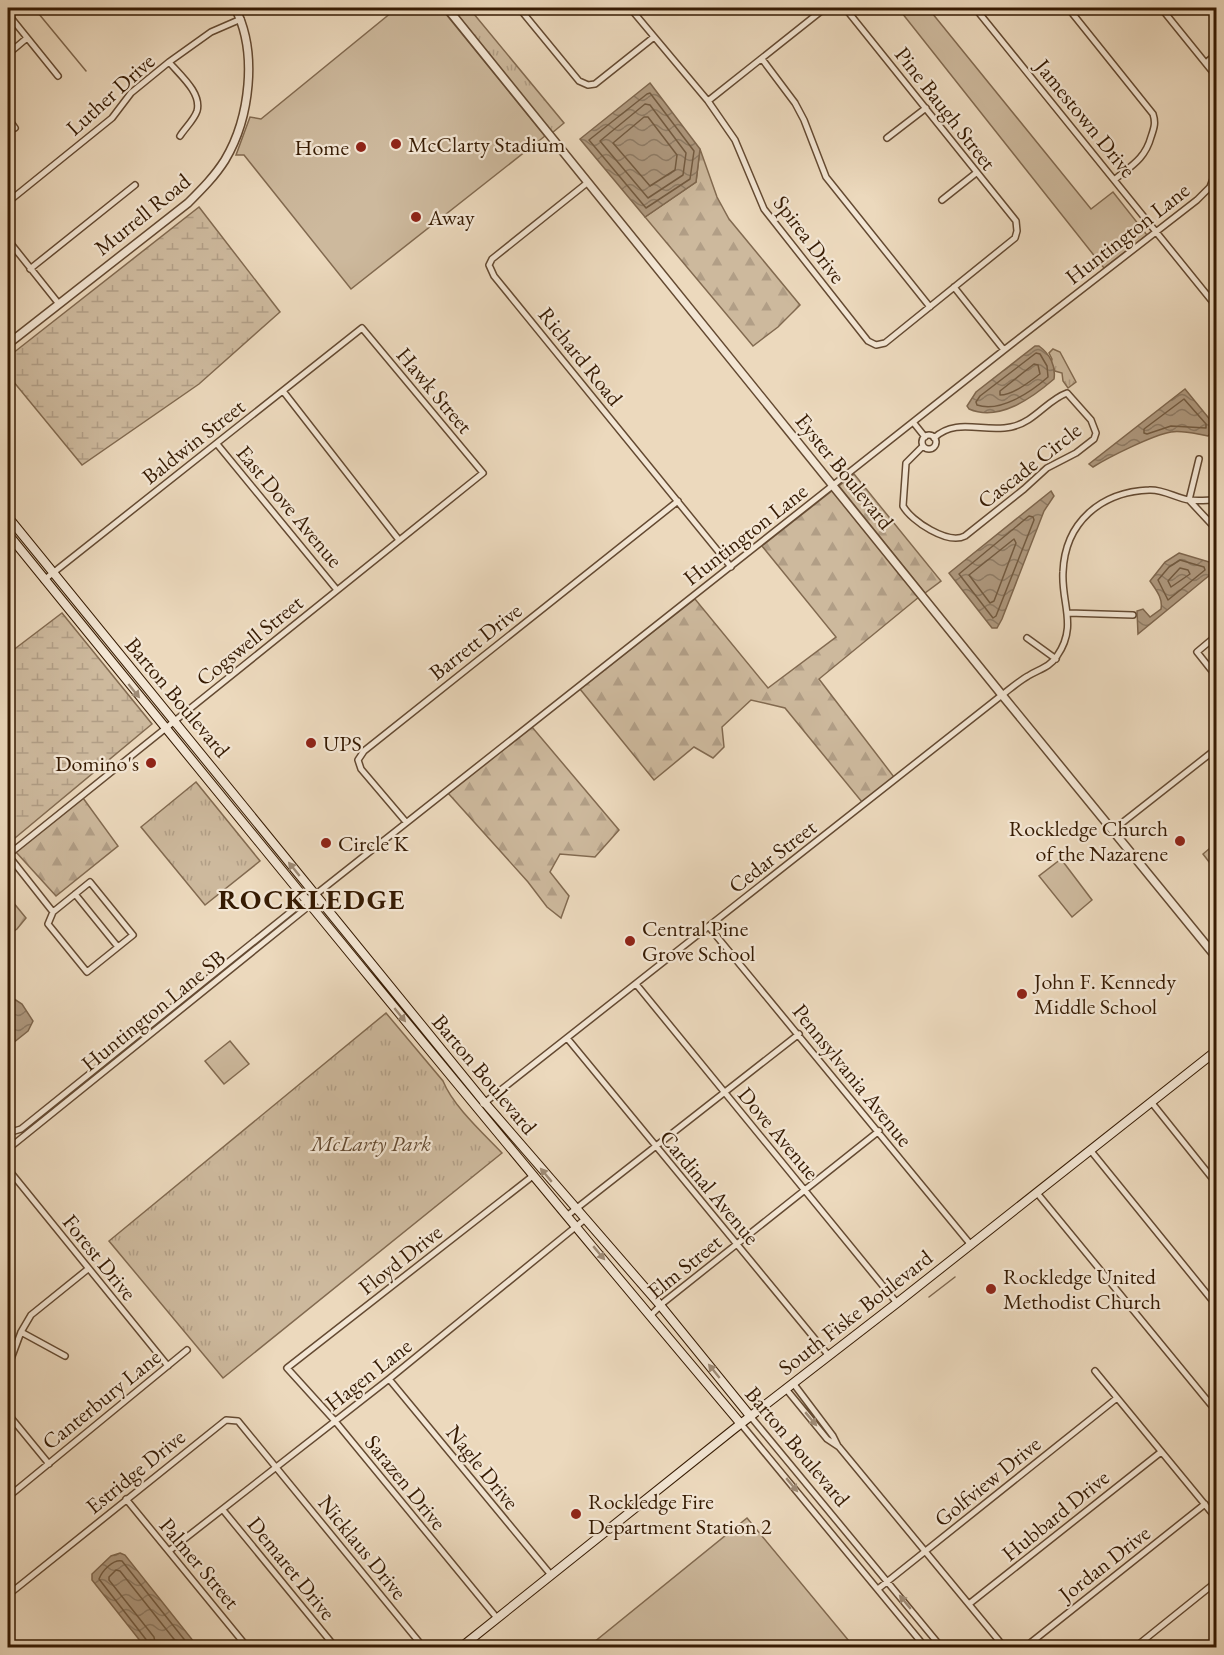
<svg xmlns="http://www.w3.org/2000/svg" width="1224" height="1655" font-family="'EB Garamond',serif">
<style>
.grass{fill:#cdb99d;stroke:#826a50;stroke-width:1.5}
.forest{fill:url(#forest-firs);stroke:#826a50;stroke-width:1.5}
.wetland{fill:url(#wetland-marsh);stroke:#826a50;stroke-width:1.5}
.park{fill:url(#park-tufts);stroke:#826a50;stroke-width:1.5}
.water{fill:url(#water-waves);stroke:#7e664d;stroke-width:1.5}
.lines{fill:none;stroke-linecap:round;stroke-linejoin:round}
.shore{stroke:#725a40;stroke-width:1.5}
.stream{stroke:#7e664d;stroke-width:1.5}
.minor-casing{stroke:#644a32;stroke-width:8}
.tertiary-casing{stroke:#644a32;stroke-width:10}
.secondary-casing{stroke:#361b03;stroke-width:10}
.minor{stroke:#f3e6d4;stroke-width:5}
.tertiary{stroke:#f3e6d4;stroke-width:7}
.secondary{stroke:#f3e6d4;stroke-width:8}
.oneway{fill:#9e8b76}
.poi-dot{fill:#8f2418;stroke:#f3e6d4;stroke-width:2}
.labels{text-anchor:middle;stroke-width:4.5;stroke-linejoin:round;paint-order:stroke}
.street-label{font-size:22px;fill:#361b03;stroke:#f3e6d4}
.poi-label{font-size:22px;fill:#361b03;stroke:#f3e6d4;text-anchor:start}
.park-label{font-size:22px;font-style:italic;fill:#634a31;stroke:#f3e6d4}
.district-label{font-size:28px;font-weight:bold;letter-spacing:1.5px;fill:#361b03;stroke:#f3e6d4}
</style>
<defs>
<pattern id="forest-firs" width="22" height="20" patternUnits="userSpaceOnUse" patternTransform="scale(1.5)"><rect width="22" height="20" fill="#cdb99d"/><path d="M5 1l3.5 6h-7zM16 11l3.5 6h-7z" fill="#b19e86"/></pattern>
<pattern id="wetland-marsh" width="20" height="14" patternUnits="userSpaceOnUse" patternTransform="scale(1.5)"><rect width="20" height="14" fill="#cdb99d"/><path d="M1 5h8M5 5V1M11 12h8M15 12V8" fill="none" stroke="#b19e86"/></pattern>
<pattern id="park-tufts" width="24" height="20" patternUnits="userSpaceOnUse" patternTransform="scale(1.5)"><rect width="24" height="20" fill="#cdb99d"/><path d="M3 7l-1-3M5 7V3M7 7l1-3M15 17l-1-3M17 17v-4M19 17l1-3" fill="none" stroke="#b19e86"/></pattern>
<pattern id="water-waves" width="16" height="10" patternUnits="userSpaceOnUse" patternTransform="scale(1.5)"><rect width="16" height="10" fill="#ae987e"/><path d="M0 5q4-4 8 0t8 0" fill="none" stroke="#8e7b65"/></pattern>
</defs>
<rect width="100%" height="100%" fill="#ecd9bd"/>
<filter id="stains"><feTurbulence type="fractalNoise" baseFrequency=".00333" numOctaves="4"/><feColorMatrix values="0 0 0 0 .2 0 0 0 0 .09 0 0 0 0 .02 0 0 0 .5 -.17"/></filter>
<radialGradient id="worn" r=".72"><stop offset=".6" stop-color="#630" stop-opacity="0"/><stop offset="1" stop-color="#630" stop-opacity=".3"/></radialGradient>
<path class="grass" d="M397 8H441L545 136 351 289 244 155H236L250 117 261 119Z
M898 8H928L1091 209 1113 192 1147 235 1104 268Z
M1061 859 1092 900 1072 917 1039 876Z
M230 1041 249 1064 224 1084 205 1061Z
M747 1518 854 1647H588Z"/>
<path class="forest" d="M700 149 717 197 729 219 800 305 778 327 753 346 645 217 696 182Z
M854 474 941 581 925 593 839 486Z
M833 490 919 597 819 679 894 777 862 802 785 708 751 700 722 727 724 747 713 758 694 747 654 780 580 689 695 599 768 688 836 637 762 546Z
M532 727 619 830 595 857 560 854 550 872 569 896 561 918 547 907 528 882 448 793Z
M83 798 118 846 56 896 16 852Z
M1216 843V871L1203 854Z
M8 896 26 918 17 929 8 935Z"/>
<path class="wetland" d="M199 207 280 312 199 384 82 465 8 375V357Z
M62 613 152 724 9 843 8 654Z"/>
<path class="park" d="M452 8H469L564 123 552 133Z
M1053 349 1060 352 1076 382 1068 388 1063 381 1062 373 1055 371 1051 363 1052 359 1049 353Z
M196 782 260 861 205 905 141 827Z
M386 1013 443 1081C453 1106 483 1133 502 1153L223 1378 109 1241Z"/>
<path class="water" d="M650 83 700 149 696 182 645 217 580 139Z
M1035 346H1039C1050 354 1056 366 1054 379 1032 398 999 422 969 409L967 406 976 392Z
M1185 389 1216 427 1208 436C1196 434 1183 430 1171 432 1153 435 1109 457 1093 467L1089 464Z
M1051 491 1054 496 1044 511 1002 619 997 628H992L949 573Z
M1179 553 1216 564V570L1138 634 1137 611 1143 609 1150 617 1161 609C1163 598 1156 590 1150 581L1165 562Z
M8 995 22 1004 33 1021 28 1031 8 1047Z
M120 1553 125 1555 198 1647H145L92 1580V1574L111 1556Z"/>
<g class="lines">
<path class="shore" d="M650 93 694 151 690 179 646 208 589 140 647 94Z
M645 104 650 105 686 153 683 175 648 198 600 141Z
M644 117H648L677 155 675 170 650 186 613 143Z
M1036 353 1040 354 1047 366 1048 377C1031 392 1000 413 977 405L976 402 980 396Z
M1034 364 1038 365 1040 374C1029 382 1013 395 1000 395V391Z
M1184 399 1206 424V428L1171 426 1147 434 1144 433V429Z
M1029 516 1033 517 1034 520 996 616 993 618 959 574Z
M1014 539 1016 543 994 601 990 603 969 575Z
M1180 560 1204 567 1205 570 1168 600 1158 580 1169 567Z
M1180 568 1188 570 1190 574 1171 587 1168 581Z
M149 1648 148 1642 99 1579C102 1571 113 1559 122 1561L191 1648
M156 1648 154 1637 109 1580V1577L116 1570 120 1571 181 1648"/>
<path class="stream" d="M34 8 86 71
M929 1297 955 1277"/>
<defs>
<path id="minor" d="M519 8 579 81 588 85 595 84 654 37
M630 8 708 101 735 140 764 209 868 341 876 345 885 343 1015 238 1017 231 1016 221 845 8
M975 8 1216 306
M1068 8 1153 114C1156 123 1154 128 1151 137 1145 159 1131 166 1114 180
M1161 8 1216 76
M8 14 58 76
M8 54 27 38
M762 59 795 103 804 120 826 177 930 307
M169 62C180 75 202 93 197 111 194 120 185 128 180 136
M1206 63 1216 54
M708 101 825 8
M8 118 15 128
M887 138 926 108
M587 183 492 259 489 265 494 276 731 567
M1210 187 1216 195
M942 200 976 173
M8 202 112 118 131 93 169 62 211 32 241 19
M8 240 59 304
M30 269 135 185
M954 287 1004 350
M283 391 399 540
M913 422 925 437
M922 442a7 7 0 1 1 14 0a7 7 0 1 1-14 0Z
M217 444 337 590
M923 446 906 463 903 506C911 521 948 545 965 536L1024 489 1047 468 1076 453 1094 439 1096 433 1091 420 1067 393C1047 400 1035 422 1011 427 984 433 956 417 934 438
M1189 500 1199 459
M1189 500 1216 529
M1068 613 1133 615
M1216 636 1197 652 1216 676
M1027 638 1056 659
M406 822 361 769 358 760 364 751 678 501
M1113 830 1216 749
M8 855 483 473 362 328 44 580
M8 855 53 912
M90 882 133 935 87 972 48 924 53 912Z
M75 894 118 947
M709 927 971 1245
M636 984 897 1303
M567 1038 829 1356
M1152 1103 1216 1183
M483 1104 1002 695C1010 689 1019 681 1028 676 1039 669 1049 668 1057 656 1078 626 1061 603 1063 572 1065 522 1101 492 1149 490 1163 489 1176 498 1189 500 1198 501 1208 500 1216 500
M8 1133 21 1129 298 906 315 895 1004 350 1197 200 1210 187 1216 171
M8 1149 304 910 314 899 315 895
M1091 1151 1216 1305
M8 1169 168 1366
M1037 1193 1216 1411
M568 1215 799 1034
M651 1315 664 1302 879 1131
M21 1332 65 1356
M8 1367 21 1332 31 1315 88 1269
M1095 1371 1216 1518
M389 1379 551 1575
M793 1383 833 1436 838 1446
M786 1389 827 1439 839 1447 1005 1648
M8 1414 49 1464
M751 1417 942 1648
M741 1424 926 1648
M8 1497 187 1350
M126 1499 248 1648
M223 1510 336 1648
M169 1551 389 1379 584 1220
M878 1589 1117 1398
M8 1595 226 1420 238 1421 424 1648
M969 1604 1161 1452
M497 1618 335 1421 287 1368 534 1175
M1024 1648 1205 1504
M1134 1648 1216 1582"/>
<path id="tertiary" d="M447 8 1002 695 1216 957
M8 344 188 203C202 189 215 176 225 160 250 118 258 52 235 8"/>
<path id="secondary" d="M8 517 485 1103 660 1305 751 1417
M8 534C250 832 493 1130 741 1424
M460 1648 734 1429 897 1303 1216 1051"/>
</defs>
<use href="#minor" class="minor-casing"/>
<use href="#tertiary" class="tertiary-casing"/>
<use href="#secondary" class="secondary-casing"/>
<use href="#minor" class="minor"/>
<use href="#tertiary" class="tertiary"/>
<use href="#secondary" class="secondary"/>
</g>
<defs><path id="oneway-solid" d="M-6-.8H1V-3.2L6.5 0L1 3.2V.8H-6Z" transform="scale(1.5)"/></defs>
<g class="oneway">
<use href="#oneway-solid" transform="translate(134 691) rotate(51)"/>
<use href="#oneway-solid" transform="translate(294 869) rotate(-129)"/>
<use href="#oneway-solid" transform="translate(400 1015) rotate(51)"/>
<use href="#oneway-solid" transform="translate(546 1175) rotate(-130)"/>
<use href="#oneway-solid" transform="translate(599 1253) rotate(50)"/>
<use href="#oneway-solid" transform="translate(714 1371) rotate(-129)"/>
<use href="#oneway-solid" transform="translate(811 1419) rotate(50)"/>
<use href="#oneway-solid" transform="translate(792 1485) rotate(50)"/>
<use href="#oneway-solid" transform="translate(905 1602) rotate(-130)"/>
</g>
<g class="poi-dot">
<circle cx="396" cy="144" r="6"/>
<circle cx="361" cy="147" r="6"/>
<circle cx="416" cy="217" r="6"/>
<circle cx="311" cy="743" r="6"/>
<circle cx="151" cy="763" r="6"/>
<circle cx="1180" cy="841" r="6"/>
<circle cx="326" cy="843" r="6"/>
<circle cx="630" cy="941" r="6"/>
<circle cx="1022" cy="994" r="6"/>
<circle cx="991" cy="1289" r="6"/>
<circle cx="576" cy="1514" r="6"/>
</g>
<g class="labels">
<g class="street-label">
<text transform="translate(110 94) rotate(-42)" y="8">Luther Drive</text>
<text transform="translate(946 108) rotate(52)" y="8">Pine Baugh Street</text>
<text transform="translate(1086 118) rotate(51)" y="8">Jamestown Drive</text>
<text transform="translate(142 214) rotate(-39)" y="8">Murrell Road</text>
<text transform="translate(1127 233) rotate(-38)" y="8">Huntington Lane</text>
<text transform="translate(810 239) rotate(53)" y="8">Spirea Drive</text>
<text transform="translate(581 356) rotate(51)" y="8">Richard Road</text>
<text transform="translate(435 390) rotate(50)" y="8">Hawk Street</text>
<text transform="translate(193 441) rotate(-38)" y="8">Baldwin Street</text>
<text transform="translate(1029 465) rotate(-38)" y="8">Cascade Circle</text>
<text transform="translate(845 471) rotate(51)" y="8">Eyster Boulevard</text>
<text transform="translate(290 506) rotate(50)" y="8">East Dove Avenue</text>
<text transform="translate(745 534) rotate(-38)" y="8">Huntington Lane</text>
<text transform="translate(249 640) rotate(-39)" y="8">Cogswell Street</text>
<text transform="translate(475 641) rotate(-38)" y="8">Barrett Drive</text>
<text transform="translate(178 697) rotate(50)" y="8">Barton Boulevard</text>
<text transform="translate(772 856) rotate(-38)" y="8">Cedar Street</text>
<text transform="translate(153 1010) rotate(-39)" y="8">Huntington Lane SB</text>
<text transform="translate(485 1074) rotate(50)" y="8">Barton Boulevard</text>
<text transform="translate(853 1075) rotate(51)" y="8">Pennsylvania Avenue</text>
<text transform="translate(779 1133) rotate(50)" y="8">Dove Avenue</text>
<text transform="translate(710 1187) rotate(50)" y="8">Cardinal Avenue</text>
<text transform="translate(100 1257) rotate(51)" y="8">Forest Drive</text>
<text transform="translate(400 1259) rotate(-38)" y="8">Floyd Drive</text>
<text transform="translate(684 1266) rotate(-39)" y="8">Elm Street</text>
<text transform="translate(855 1312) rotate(-38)" y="8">South Fiske Boulevard</text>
<text transform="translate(368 1374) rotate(-38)" y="8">Hagen Lane</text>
<text transform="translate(101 1399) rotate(-39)" y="8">Canterbury Lane</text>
<text transform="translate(798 1446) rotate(50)" y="8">Barton Boulevard</text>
<text transform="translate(483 1467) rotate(51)" y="8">Nagle Drive</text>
<text transform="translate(135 1471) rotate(-39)" y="8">Estridge Drive</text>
<text transform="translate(987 1481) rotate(-39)" y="8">Golfview Drive</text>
<text transform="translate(406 1482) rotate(51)" y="8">Sarazen Drive</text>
<text transform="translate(1055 1515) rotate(-39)" y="8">Hubbard Drive</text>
<text transform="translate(363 1547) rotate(51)" y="8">Nicklaus Drive</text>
<text transform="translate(200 1563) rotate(50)" y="8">Palmer Street</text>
<text transform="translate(1104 1563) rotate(-38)" y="8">Jordan Drive</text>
<text transform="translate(292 1568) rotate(51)" y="8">Demaret Drive</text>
</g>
<g class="poi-label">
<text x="408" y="152">McClarty Stadium</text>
<text x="349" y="155" text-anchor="end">Home</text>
<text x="428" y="225">Away</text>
<text x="323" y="751">UPS</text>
<text x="139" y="771" text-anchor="end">Domino's</text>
<text x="1168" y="836" text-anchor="end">Rockledge Church<tspan x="1168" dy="25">of the Nazarene</tspan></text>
<text x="338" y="851">Circle K</text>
<text x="642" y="936">Central Pine<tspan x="642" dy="25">Grove School</tspan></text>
<text x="1034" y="989">John F. Kennedy<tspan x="1034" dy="25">Middle School</tspan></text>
<text x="1003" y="1284">Rockledge United<tspan x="1003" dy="25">Methodist Church</tspan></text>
<text x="588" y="1509">Rockledge Fire<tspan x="588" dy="25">Department Station 2</tspan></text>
</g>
<g class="park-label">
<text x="371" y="1151">McLarty Park</text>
</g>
<g class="district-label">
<text x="312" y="909">ROCKLEDGE</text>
</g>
</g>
<rect width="1224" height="1655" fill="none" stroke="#ecd9bd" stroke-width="30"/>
<rect x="9" y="9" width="1206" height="1637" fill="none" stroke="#361b03" stroke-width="3"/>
<rect x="15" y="15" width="1194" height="1625" fill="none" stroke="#361b03" stroke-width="1.5"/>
<rect width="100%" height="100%" filter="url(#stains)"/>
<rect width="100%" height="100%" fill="url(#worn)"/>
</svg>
